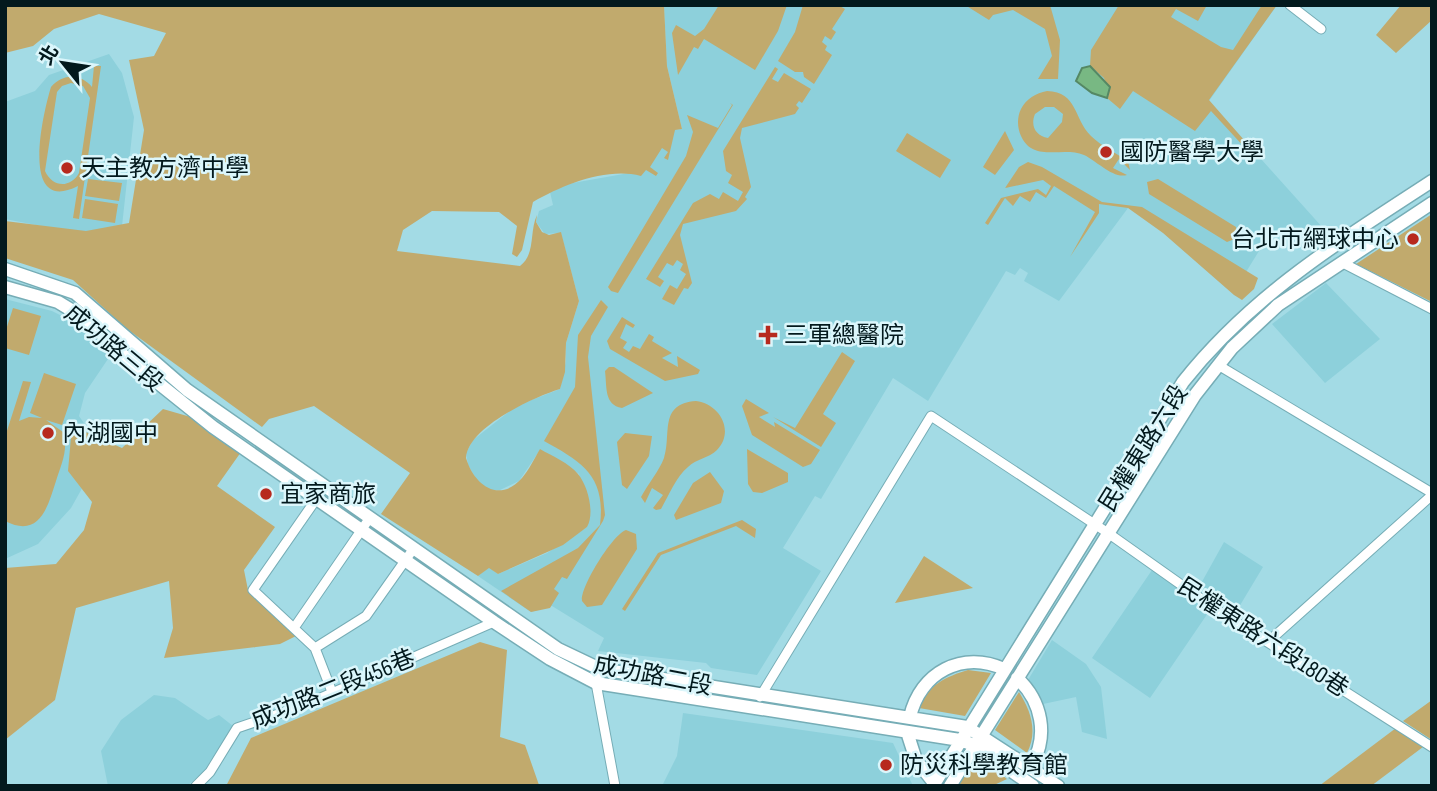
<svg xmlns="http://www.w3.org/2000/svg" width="1437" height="791" font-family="'Sofia Sans Condensed','Noto Sans TC',sans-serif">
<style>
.built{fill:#8dd0db}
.green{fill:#c1aa6d;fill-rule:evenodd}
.water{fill:#78b883;stroke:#558864;stroke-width:2}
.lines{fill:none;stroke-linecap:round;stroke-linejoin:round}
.minor-casing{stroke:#76adb6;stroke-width:11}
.secondary-casing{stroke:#76adb6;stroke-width:15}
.minor{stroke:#fff;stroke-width:9}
.secondary{stroke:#fff;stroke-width:12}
.poi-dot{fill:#b7291e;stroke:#dbf6fb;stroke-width:2.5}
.labels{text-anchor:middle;stroke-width:5;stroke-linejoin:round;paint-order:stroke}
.poi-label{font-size:24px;fill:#03191d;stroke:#dbf6fb;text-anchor:start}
.street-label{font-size:24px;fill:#03191d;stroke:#dbf6fb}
</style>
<rect width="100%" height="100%" fill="#a3dbe5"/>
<path class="built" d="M664 5H1277L1209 101 1323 228 1318 234 1290 239 1272 230 1246 272 1167 233 1133 208H1128L1059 301 1024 281 1028 273 1020 268 1015 275 1006 271 928 401 893 378 821 499 815 496 783 548 821 571 757 675 711 668 706 663 598 651 604 638 552 606 531 612 478 576 489 567 498 574 547 553 587 527 579 474 540 450 519 481 500 490H490L479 484 468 465 466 453 473 440 516 406 560 389 566 361V343L579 301 561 233 545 234 536 222 539 211 553 205 550 192 567 184 629 173 660 131 682 129 667 66Z
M109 54 122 73 134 117 121 235 93 236 5 219V102L35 91 49 75Z
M1326 283 1380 339 1325 383 1272 324Z
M5 299 52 311 78 324 112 353 85 393 79 416 103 451 71 508 38 544 5 559Z
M1224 542 1263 567 1236 612 1199 587Z
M1152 570 1210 610 1150 698 1092 658Z
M1052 640 1086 664 1101 687 1107 739 1082 732 1076 697 1043 704 1028 680Z
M154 695 175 698 208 720 219 715 233 726 204 771 187 786H108L101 751 121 720Z
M683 713 893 743 913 786H662L677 756Z"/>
<path class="green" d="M5 5H664L667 66 682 129 675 130 668 160 664 158 668 152 662 148 650 167 658 173 656 176 646 170 641 176C606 167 563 185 533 202L522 250 517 257 512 254 517 226 499 212 432 211 403 230 397 251 520 266C536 254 529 232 537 215L536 222 542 232 549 235 561 232 579 301 566 343 565 372 560 389C534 397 468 427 466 458 474 485 499 504 522 478 529 470 534 459 540 449 552 456 569 463 578 474 588 486 595 513 587 527L563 545 498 574 489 568 478 576 381 514 410 473 314 406 269 419 262 427 127 329 73 280 5 258V221L86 231 129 223 144 130 129 60 154 56 166 33 99 14 54 29 33 46 5 53Z
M719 5H787L778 31 755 70 704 39 698 49 694 47 678 75 672 33 676 25 695 36 704 29Z
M803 5H838L845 9 832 29 836 32 831 40 825 36 822 42 827 46 825 50 832 55 814 84 804 77 803 72H795L778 61 795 32Z
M965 5H1050L1060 40 1058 79H1038L1052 56 1045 29 1013 10 993 15 989 20Z
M1119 5H1207L1198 21 1176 9 1171 17 1221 47 1233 50 1262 5H1277L1209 100 1251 148 1246 149 1211 111 1195 131 1133 91 1120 109 1107 98 1109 94 1104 78 1090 66 1091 50Z
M1401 5H1432V20L1396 53 1376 35Z
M94 66H101L79 219 73 218 78 186C19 216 43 113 51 87 63 73 81 74 92 87ZM71 83 83 86 90 98 79 173C70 189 52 187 45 171L57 92 62 86Z
M775 67 778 69 772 79 778 82 784 73 811 89 802 103 799 101 796 105 799 108 795 114 742 128 740 138 751 187 745 197 747 199 736 211 683 224 680 235 692 283 688 289 684 288 674 305 662 299 670 285 677 289 686 274 680 270 683 264 677 260 673 266 667 263 658 277 664 281 660 287 646 279 693 203 710 194 719 199 723 192 738 201 743 192 728 183 732 175 726 171 723 151Z
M1047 91C1078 92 1073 118 1091 136 1101 146 1116 153 1128 161L1130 170 1119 159 1113 168 1127 175C1113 179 1097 161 1084 155 1063 146 1033 163 1021 136 1017 127 1017 117 1021 109 1026 99 1036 93 1047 91ZM1045 107H1054L1063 114 1062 122 1048 138C1036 136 1030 126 1035 114Z
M730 103 733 105 618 293 611 291 608 287 686 156 693 132 687 115 718 128 732 105Z
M1005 131 1014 150 995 175 983 167Z
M907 133 951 160 940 178 896 151Z
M1028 162 1042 167 1102 202 1142 207 1258 278 1254 289 1242 300 1234 295 1163 233 1128 208 1099 204V213L1070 257 1095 212 1054 186 1046 198 1036 192 1030 202 1020 196 1013 206 1005 198 988 225 985 223 1001 198 1038 189 1046 195 1051 186 1043 180 1005 188 1019 167Z
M88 179 122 183 119 201 85 196Z
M1158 179 1236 227 1237 238 1227 242 1149 194 1147 182Z
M85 199 118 204 115 223 82 218Z
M1432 214V302L1356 264Z
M601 300 608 307 591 336 588 357 605 515 603 521 567 579 562 577 554 589 559 593 550 608 531 612 501 591 578 548 600 525C606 476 582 462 544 441L575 387 578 335Z
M13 308 41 316 29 355 5 348V333Z
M622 317 635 325 633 328 626 324 620 338 627 342 623 348 629 352 633 346 640 349 649 334 654 337 652 341 672 353 662 358 678 367 677 356 700 370 698 374 665 381 610 349 607 341Z
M842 352 855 361 823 414 836 423 821 447 773 417 795 428Z
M609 367H614L653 393 622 408C604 405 607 387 605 371Z
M44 373 76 384 62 425 46 420 63 432C69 449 61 465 56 481 48 506 40 539 5 521V437L23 381 31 382 19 421 29 417 42 418 30 413Z
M746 399 769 413 759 417 775 427 774 422 820 450 811 464 803 467 752 435 742 406Z
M696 401C720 404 735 431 717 450 709 458 696 459 688 467 676 477 669 495 661 509L656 510 653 508 663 495 652 488 645 503 641 497C648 484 659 471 664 458 672 434 658 404 696 401Z
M163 409 201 420 241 452 217 486 275 527 244 570 248 590 298 635 280 644 164 658 173 628 169 581 76 608 55 700 5 740V568L56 564 84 530 92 502 68 471 72 426 122 448Z
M625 433 652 436 649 456 627 489 622 485 617 442Z
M747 449 788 473V482L762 493 753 492 748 484Z
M710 472 724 491 721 503 676 520 674 515 693 483Z
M742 520 756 529 755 538 736 526 661 555 625 611 622 609 658 553Z
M626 530 636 534 637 549 602 605 587 607 582 601C580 587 613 534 626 530Z
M924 556 973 588 895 603Z
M480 642 507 650 500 737 525 745 539 785 585 786H226L251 738Z
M968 670 991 673 965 716 919 708C926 686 947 676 968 670Z
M1019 692C1031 711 1038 732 1027 753L995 730Z
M1432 700V740L1403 721Z
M1396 728 1423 747 1371 786H1319Z
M977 756 1007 779 992 786H958Z"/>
<path class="water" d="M1090 66 1110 87 1107 98 1092 93 1076 81 1082 68Z"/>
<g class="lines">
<defs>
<path id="minor" d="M1290 5 1321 29
M1341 262 1432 309
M1218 365 1432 493
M317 498 253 590 315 648 332 692
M294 628 369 519
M1268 642 1432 495
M315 648 366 616 414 548
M600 669 596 683 615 786
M760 697 931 416 1108 533 1214 608 1432 747
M196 786 210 772 237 728 302 706 494 622"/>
<path id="secondary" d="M5 269 75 293 187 390 558 649 600 669 967 727 1058 786
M5 287 58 302 86 319 122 354 213 427 494 622 550 659 596 683 960 740 974 745 1033 786
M1017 678C1042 701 1049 736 1031 766
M910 717C920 672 963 650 1004 669
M907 732 916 760 934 783
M933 786 1183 382C1253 294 1339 242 1432 181
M950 786 1195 395 1232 348 1278 305 1432 203"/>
</defs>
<use href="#minor" class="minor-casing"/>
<use href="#secondary" class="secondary-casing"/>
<use href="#minor" class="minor"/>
<use href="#secondary" class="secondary"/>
</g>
<g class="poi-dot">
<circle cx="1106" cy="152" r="7"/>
<circle cx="67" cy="168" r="7"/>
<circle cx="1413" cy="239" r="7"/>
<path d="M764.5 324.5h7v7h7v7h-7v7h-7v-7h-7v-7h7z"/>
<circle cx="48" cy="433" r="7"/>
<circle cx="266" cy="494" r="7"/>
<circle cx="886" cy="765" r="7"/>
</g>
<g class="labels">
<g class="poi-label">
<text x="1120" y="160">國防醫學大學</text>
<text x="81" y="176">天主教方濟中學</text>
<text x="1399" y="247" text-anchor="end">台北市網球中心</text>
<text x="784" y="343">三軍總醫院</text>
<text x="62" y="441">內湖國中</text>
<text x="280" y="502">宜家商旅</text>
<text x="900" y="773">防災科學教育館</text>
</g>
<g class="street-label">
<text transform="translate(114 348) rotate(40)" y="8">成功路三段</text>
<text transform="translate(1143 448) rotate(-58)" y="8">民權東路六段</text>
<text transform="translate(1263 637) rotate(33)" y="8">民權東路六段180巷</text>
<text transform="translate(653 675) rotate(11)" y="8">成功路二段</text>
<text transform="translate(333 689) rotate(-22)" y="8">成功路二段456巷</text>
</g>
</g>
<rect width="1437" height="791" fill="none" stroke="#03191d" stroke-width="14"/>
<g transform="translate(63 63) rotate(300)" stroke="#dbf6fb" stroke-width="5" paint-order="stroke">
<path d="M0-5L12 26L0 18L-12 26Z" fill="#03191d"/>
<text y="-10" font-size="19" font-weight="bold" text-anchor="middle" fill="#03191d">北</text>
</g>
</svg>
